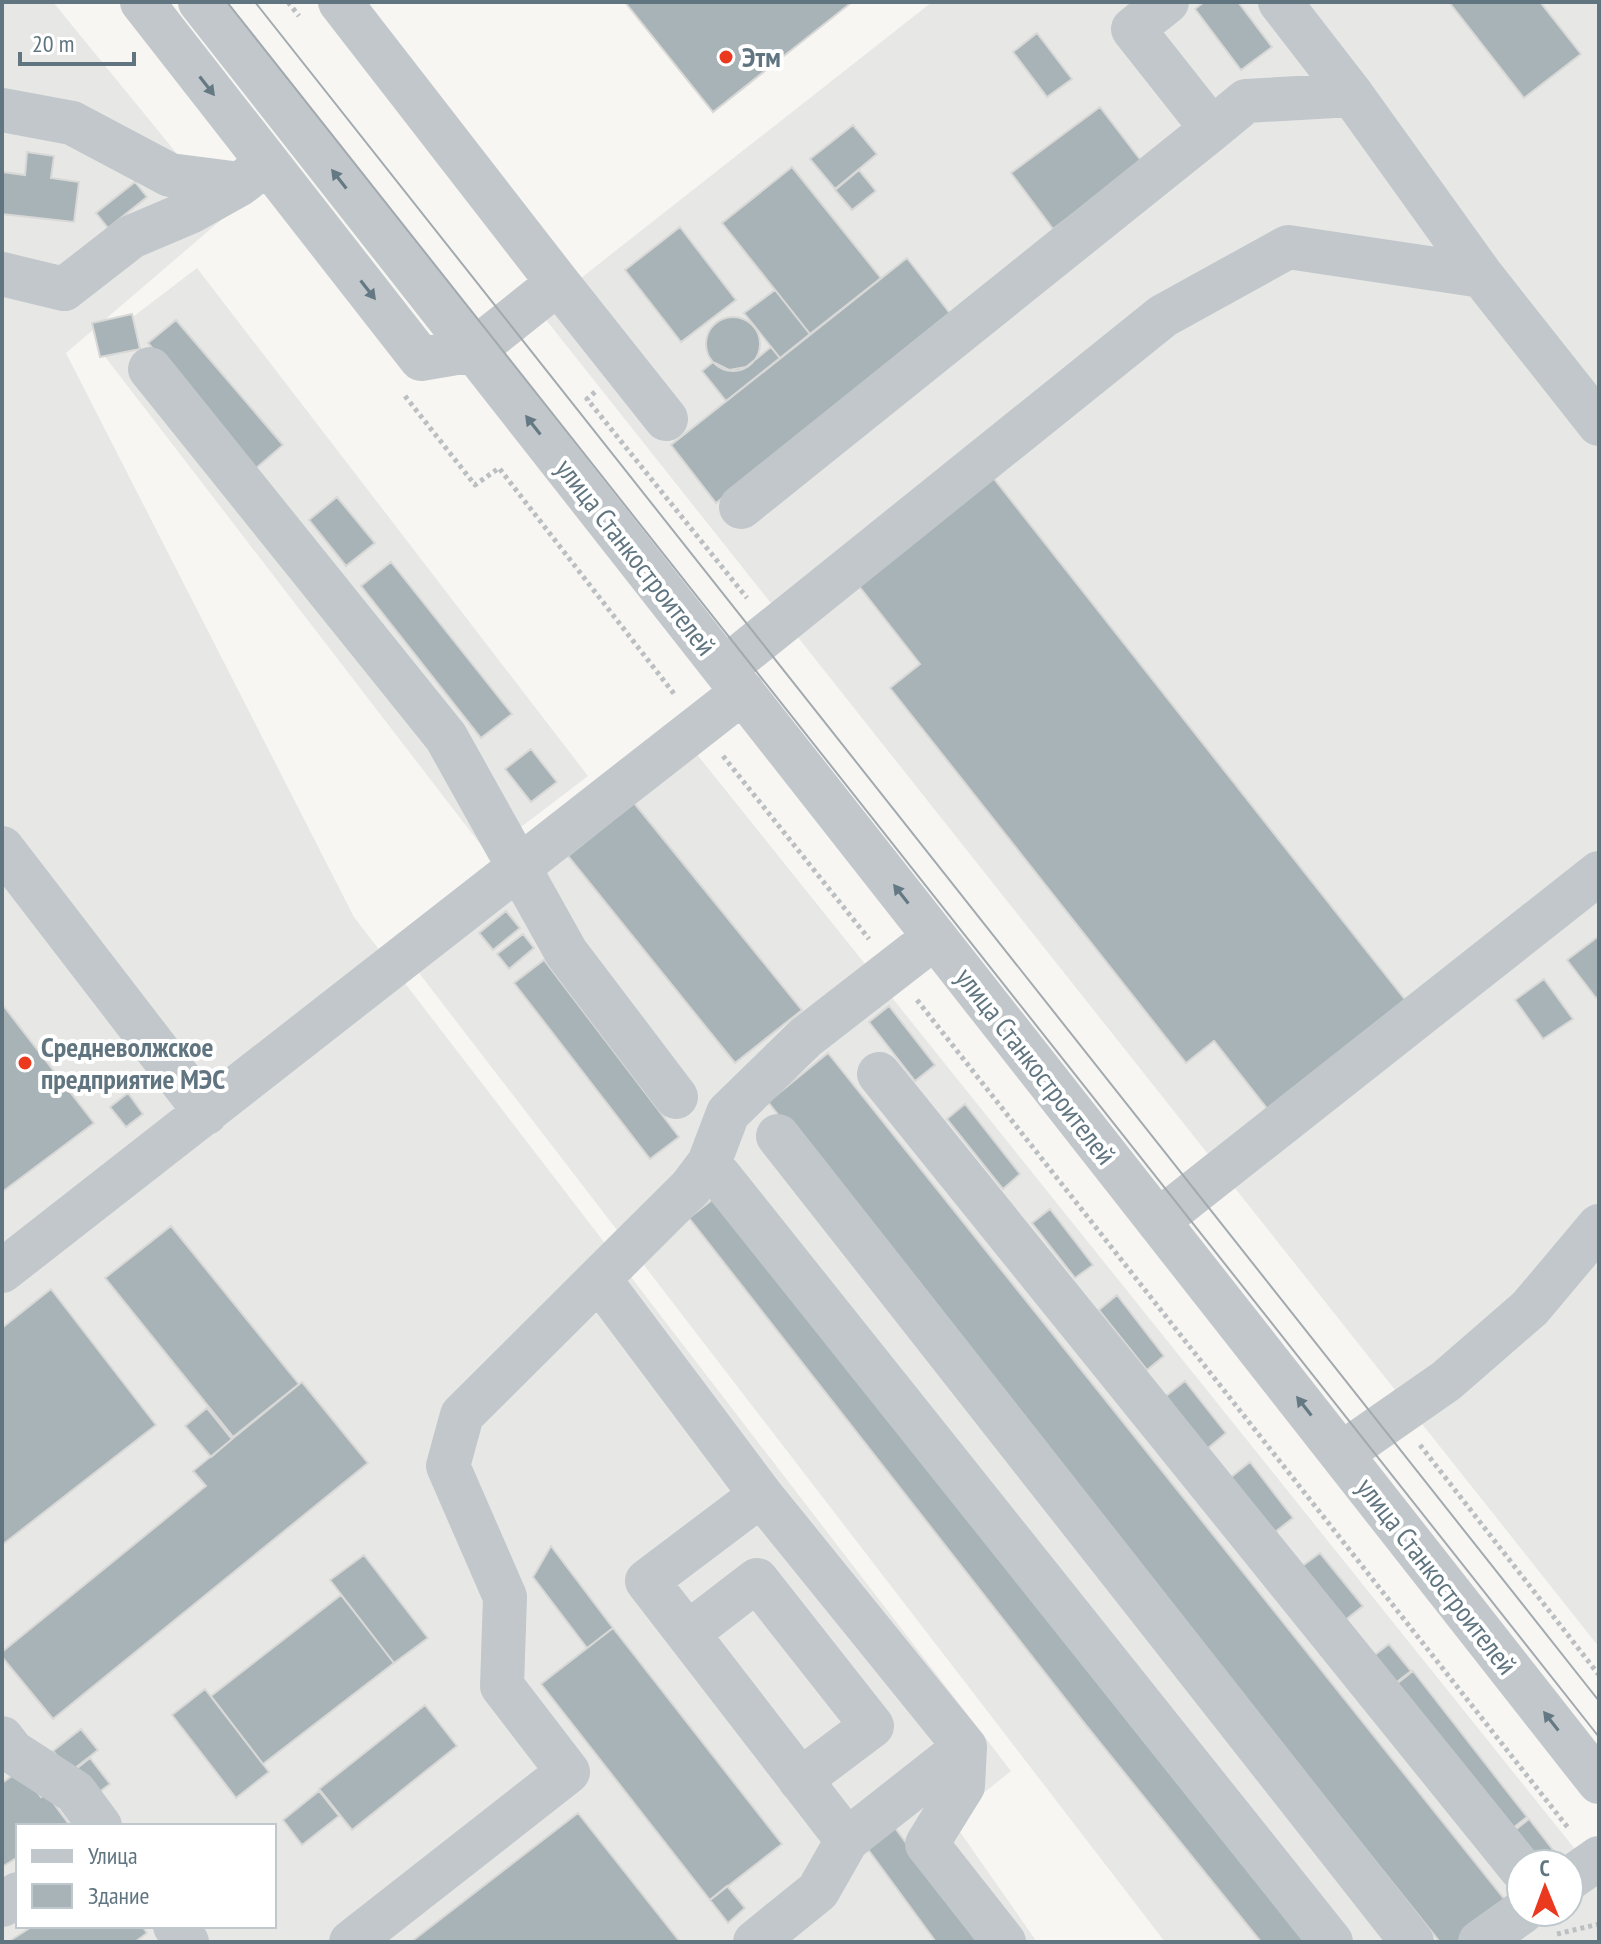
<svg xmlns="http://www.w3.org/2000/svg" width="1601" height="1944" font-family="'PT Sans Narrow',sans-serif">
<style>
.built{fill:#e7e8e6;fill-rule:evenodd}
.building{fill:#a8b3b7;stroke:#d8d8d6;stroke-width:2}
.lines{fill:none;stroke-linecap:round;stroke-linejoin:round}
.path{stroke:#bbbfc1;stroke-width:5;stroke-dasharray:4 4;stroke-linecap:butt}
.minor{stroke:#c1c7ca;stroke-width:44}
.tram{stroke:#a2aaaf;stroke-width:2}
.oneway{fill:#657984}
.poi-dot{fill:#eb391f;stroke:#fff;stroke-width:3}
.labels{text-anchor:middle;stroke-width:8;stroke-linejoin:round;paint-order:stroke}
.poi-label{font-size:28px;font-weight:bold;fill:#607580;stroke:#fff;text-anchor:start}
.street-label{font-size:28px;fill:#607580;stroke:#fff}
</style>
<rect width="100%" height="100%" fill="#f7f6f3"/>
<path class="built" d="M2 2H53L227 215 66 353 354 917 1011 1771 951 1819 1037 1942H2ZM18 1826H274V1926H18Z
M932 2H1599V1647L539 311Z
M197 268 588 776 487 853 96 345Z
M695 752 1599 1879V1942H1165L419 973ZM1521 1864H1569V1912H1521Z"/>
<path class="building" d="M625 2H852L713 112Z
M1204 2H1238L1272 47 1241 70 1195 9Z
M1449 2H1540L1581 54 1524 98Z
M1037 33 1072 79 1047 97 1013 52Z
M1100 107 1142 162 1053 229 1011 173Z
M853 125 877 154 835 189 810 159Z
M27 152 54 156 51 178 79 182 74 222 2 214V172L25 175Z
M792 167 881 278 810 334 722 223Z
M859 170 876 191 852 210 835 190Z
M135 182 147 197 108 228 96 213Z
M680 227 736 300 681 342 625 270Z
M907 258 952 316 716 503 671 445Z
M775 290 810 334 780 358 744 313Z
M132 314 140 349 100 357 92 323Z
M706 344a27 27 0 1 1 54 0a27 27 0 1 1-54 0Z
M176 320 283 445 255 469 148 343Z
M771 347 780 358 726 401 702 371 713 362 729 370 746 367Z
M991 475 1414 1011 1276 1120 1214 1041 1186 1063 890 688 920 664 855 581Z
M337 497 375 543 346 566 309 520Z
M391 562 512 714 481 738 361 586Z
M531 749 557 782 531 802 505 769Z
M634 803 802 1010 735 1063 568 856Z
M506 911 520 928 493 950 479 933Z
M523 934 534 948 509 969 497 954Z
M1599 936V996L1596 998 1567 960Z
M544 960 679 1137 650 1159 514 983Z
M1544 979 1573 1019 1543 1039 1515 1000Z
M2 1004 94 1123 2 1192Z
M889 1006 935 1065 915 1081 869 1022Z
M828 1053 1509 1905 1461 1942H1440L768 1102Z
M128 1093 143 1114 126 1127 110 1107Z
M965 1104 1020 1174 1003 1189 947 1119Z
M717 1196 1311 1942H1261L1085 1724 689 1218Z
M1050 1209 1093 1265 1075 1278 1032 1223Z
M171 1226 299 1384 233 1437 105 1278Z
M51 1289 156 1425 2 1545V1328Z
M1117 1295 1164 1356 1147 1370 1099 1310Z
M1185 1381 1226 1433 1207 1449 1166 1396Z
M302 1382 368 1463 53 1719 2 1657V1652L206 1486 193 1471Z
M207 1408 232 1439 211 1457 185 1426Z
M1250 1462 1293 1518 1275 1532 1230 1478Z
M551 1546 613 1628 587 1648 533 1577Z
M1320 1553 1363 1606 1344 1621 1301 1567Z
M364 1555 428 1638 394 1663 330 1580Z
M341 1595 394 1663 263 1764 211 1696Z
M613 1628 782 1844 710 1900 541 1684Z
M1389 1644 1411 1671 1393 1685 1371 1658Z
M1413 1671 1527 1817 1504 1835 1390 1689Z
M205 1689 269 1772 236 1798 172 1715Z
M425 1705 457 1746 352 1830 319 1789Z
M81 1729 98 1750 70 1772 53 1751Z
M90 1758 110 1784 91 1798 71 1773Z
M20 1770 41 1797 46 1793 68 1823 63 1826H18V1857L2 1867V1783Z
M319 1791 339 1816 302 1845 283 1820Z
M578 1813 680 1942H411Z
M1529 1819 1557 1855 1545 1864H1533L1510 1834Z
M895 1828 979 1942H936L867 1848Z
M727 1886 745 1908 728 1923 710 1900Z
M33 1926H142L147 1933 135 1942H8Z"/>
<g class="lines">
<path class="path" d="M288 2 299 16
M595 392 587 399 747 598
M405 396 475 485 499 468 675 695
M723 756 869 939
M917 1000 1569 1829
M1420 1445 1599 1675
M1557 1934 1599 1924"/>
<path class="minor" d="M142 2 421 359 474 350 558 283 340 2
M200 2 1599 1782
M1167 2 1133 29 1212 129 1246 101 1352 95
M1280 2 1352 95 1482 276
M2 110 72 123 170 175 240 184 267 163
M2 274 64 289 131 237 190 212 240 184
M558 283 666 419
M150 369 446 737 566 952 676 1097
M741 507 1212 129
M724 669 1163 316 1288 247 1482 276 1599 424
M2 848 206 1113
M879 1074 1521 1869
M778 1136 1412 1942
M709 1163 1331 1942
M1158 1221 1599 873
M2 1271 743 692
M599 1279 761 1495 965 1747 847 1840 818 1891 755 1942
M1341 1454 1446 1381 1530 1308 1599 1226
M761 1495 647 1581 847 1840
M688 1633 757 1580 872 1726 800 1780
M2 1738 13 1752 75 1792 100 1826
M965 1747 963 1786 927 1844 1004 1942
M1569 1879 1599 1858
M2 1905 18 1894
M175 1926 187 1942
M351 1942 568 1772 502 1686 505 1597 448 1466 462 1415 691 1187 709 1163 728 1113 806 1037 935 937
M1480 1942 1522 1912"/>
<path class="tram" d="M227 2 1599 1737
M255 2 1599 1701"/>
</g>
<defs><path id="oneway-solid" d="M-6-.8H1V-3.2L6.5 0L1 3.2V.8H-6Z" transform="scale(2)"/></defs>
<g class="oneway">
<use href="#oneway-solid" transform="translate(207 86) rotate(52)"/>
<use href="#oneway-solid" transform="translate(339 179) rotate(-128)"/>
<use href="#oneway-solid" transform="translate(368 290) rotate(52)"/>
<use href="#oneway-solid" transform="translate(533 425) rotate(-128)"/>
<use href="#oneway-solid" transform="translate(901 894) rotate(-128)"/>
<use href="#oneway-solid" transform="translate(1304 1406) rotate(-128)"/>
<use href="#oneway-solid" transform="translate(1551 1721) rotate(-128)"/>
</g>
<g class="poi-dot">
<circle cx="726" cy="57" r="8"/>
<circle cx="25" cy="1063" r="8"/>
</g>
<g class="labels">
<g class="poi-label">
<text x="742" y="67">Этм</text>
<text x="41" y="1057">Средневолжское<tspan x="41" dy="32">предприятие МЭС</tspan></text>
</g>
<g class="street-label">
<text transform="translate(636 557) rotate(52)" y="10">улица Станкостроителей</text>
<text transform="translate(1036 1066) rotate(52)" y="10">улица Станкостроителей</text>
<text transform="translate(1437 1576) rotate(52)" y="10">улица Станкостроителей</text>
</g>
</g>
<rect width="1601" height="1944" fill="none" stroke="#607580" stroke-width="8"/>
<rect x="16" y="1824" width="260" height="104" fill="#ffffff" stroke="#bfc8cc" stroke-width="2"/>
<rect x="32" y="1850" width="40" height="12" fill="#c1c7ca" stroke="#bfc8cc" stroke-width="2"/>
<text x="88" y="1864" font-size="24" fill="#607580">Улица</text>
<rect x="32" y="1884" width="40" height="24" fill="#a8b3b7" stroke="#bfc8cc" stroke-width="2"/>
<text x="88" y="1904" font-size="24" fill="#607580">Здание</text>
<g transform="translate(1545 1888) rotate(359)"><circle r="38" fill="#ffffff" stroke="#bfc8cc" stroke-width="2"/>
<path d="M0-6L14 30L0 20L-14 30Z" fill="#eb391f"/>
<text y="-12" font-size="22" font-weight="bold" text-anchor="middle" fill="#607580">С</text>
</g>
<path d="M20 52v12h114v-12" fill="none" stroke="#607580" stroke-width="4"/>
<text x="32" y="52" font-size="24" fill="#607580" stroke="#ffffff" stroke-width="6" paint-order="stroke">20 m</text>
</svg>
